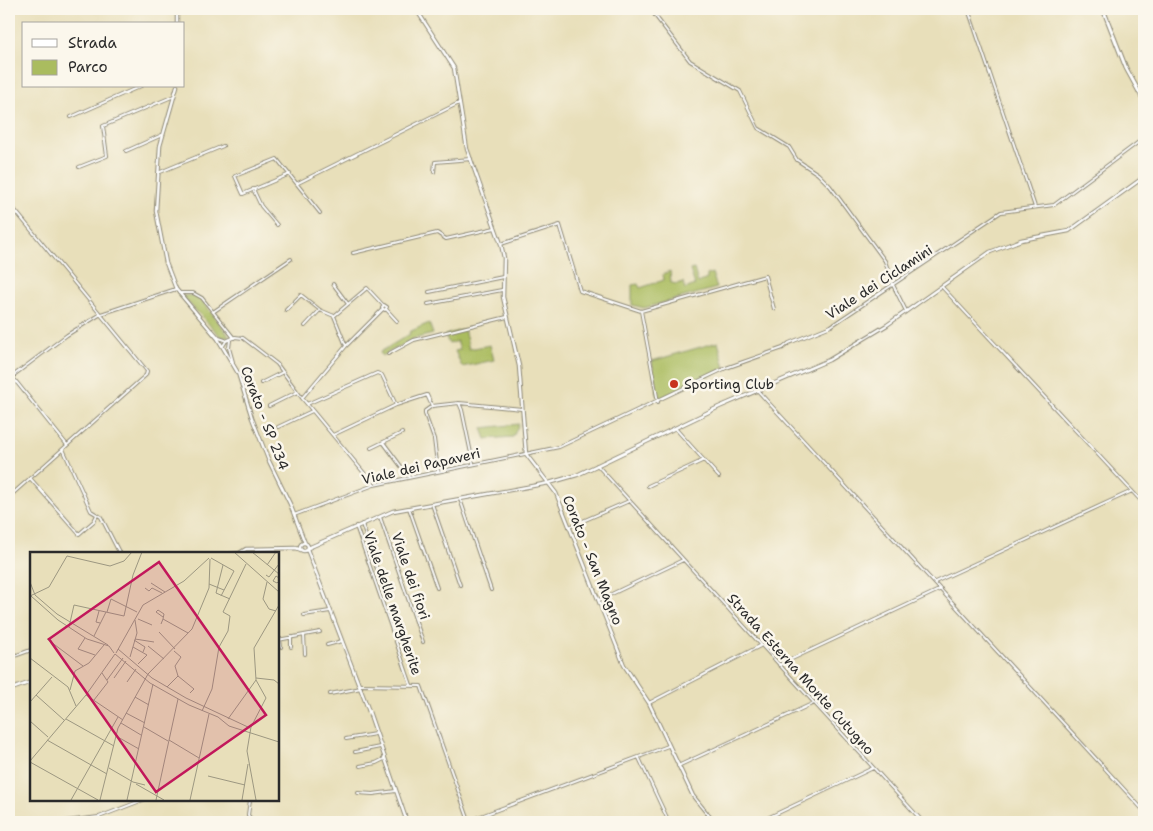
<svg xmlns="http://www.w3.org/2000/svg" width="1153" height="831" font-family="'Shantell Sans',sans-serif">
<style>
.green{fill:#aabc5f;stroke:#6a7445}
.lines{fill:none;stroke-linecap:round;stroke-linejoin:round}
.minor-casing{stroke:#8a8572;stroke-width:4}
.tertiary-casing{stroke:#8a8572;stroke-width:4.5}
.secondary-casing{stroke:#8a8572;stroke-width:4.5}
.primary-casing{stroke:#8a8572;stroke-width:5}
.minor{stroke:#fff;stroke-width:2}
.tertiary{stroke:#fff;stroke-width:2.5}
.secondary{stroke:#fff;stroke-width:2.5}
.primary{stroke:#fff;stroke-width:3}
.poi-dot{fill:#c8321e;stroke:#fbf7ec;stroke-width:2}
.labels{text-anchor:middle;stroke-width:5;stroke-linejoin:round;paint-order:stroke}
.street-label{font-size:14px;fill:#2b2b2b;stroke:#fbf7ec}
.poi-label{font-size:14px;fill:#2b2b2b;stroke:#fbf7ec;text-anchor:start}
.inset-road{fill:none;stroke:#9c9781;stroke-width:1}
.view{fill:#c2185b;fill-opacity:0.15;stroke:#c2185b;stroke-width:2.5}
.inset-edge{fill:none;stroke:#2b2b2b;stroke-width:2.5}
</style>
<rect width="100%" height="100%" fill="#fbf7ec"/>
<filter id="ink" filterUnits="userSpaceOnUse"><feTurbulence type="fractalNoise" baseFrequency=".02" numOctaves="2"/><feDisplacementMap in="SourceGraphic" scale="10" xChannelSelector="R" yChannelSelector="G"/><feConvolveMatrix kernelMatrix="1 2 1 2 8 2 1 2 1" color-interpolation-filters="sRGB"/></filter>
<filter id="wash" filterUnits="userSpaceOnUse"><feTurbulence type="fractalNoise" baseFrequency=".0096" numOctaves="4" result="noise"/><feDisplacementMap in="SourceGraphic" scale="20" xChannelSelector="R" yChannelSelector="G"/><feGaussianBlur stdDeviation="1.12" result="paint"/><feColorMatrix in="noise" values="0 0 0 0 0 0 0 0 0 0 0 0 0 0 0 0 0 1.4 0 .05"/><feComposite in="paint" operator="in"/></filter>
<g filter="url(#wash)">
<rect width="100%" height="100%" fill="#e8dfba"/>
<path class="green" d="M694 269 698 283 707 279V275L712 273 717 288 644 308 632 305V285L638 284 640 288 664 280 663 274 670 271 671 283 677 284 683 282 685 289 695 285 690 270Z
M192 295 201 299 230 337H221L182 296Z
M429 323 433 334 413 339 382 356 380 352 410 334 409 332Z
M464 329 469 349 490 345 494 360 462 367 455 351 460 350 457 341 449 344 445 335Z
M718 342 725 368 658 400 652 361Z
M519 424 513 437 486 439 482 428Z"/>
</g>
<g filter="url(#ink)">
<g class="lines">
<defs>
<path id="minor" d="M650 9 690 61 740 91 758 128 789 147 797 160 818 174 830 186 885 261 893 285 906 311
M968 9 1035 207
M71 117 141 86
M126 151 162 135
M79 167 107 156 103 126 174 96
M434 172 435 162 471 159
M158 173 223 146
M290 174 243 194 235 176 277 159 320 213
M298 183 459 103
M253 189 261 206 277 225
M9 203 147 371 146 375 9 497
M501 244 560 225 580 291 641 311 765 276 774 309
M353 253 437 233 446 239 495 228
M333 284 348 304
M942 287 1144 504
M429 292 503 277
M179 293H193L202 298 234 338
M428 304 502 290
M384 305 387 307 385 310 382 308Z
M386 309 397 321
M286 310 301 295 320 310 334 316 346 346
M641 311 658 402
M213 312 291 259
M334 316 367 288 383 305
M305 326 320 310
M212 330 219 338 225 340
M230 340 229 348 233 362
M223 346 226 341 235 337 243 338 277 364 302 398 374 485
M388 354 414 340 507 317
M261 383 283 372
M757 390 1144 811
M302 398 346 346 383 309
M459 403 462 410 473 463
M307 404 377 373 382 375 396 405
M269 406 297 392
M432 406 459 403 522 409
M278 427 312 411
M675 428 719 477
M333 435 396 405 427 395 432 406 425 411V414L434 439 438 471
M383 442 409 477
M67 445 14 379V375L67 335 101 314 176 289
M371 448 402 433
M63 449 91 511 101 517 120 554
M597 465 923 822
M30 478 79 534 94 521 97 515
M648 486 704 460
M460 499 491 590
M432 504 460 585
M409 508 437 588
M294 515 374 485 559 447 726 368 783 348 789 343 831 326 1001 212 1054 205 1144 138
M380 517 423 642
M362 524 383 587
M356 526 411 685
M569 527 629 501
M229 554 238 553
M935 582 1132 491
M599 600 683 560
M304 615 330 611
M304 635 305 654
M291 637V647
M280 639 281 647
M278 640 320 632
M327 645 342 641
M9 658 31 650
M779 665 941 589
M359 685 421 686 469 821
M330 694 361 688
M649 703 760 646
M346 739 375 734
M355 752 380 747
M639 758 669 822
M360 766 376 763 384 759
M678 766 814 703
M358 793 373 794 396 791
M250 800 248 815 253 822
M58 822 99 817 143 800
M465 822 668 746
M759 822 873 768"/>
<path id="tertiary" d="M308 548 393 511 549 483 577 475 719 407 829 360 887 325 990 252 1021 240 1069 231 1144 177
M238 554 246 549 296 548 301 550
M9 690 31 682"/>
<path id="secondary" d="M416 9 454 68 467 149 501 244 504 258 503 297 519 366 526 454 556 493 624 665 649 703 693 796 714 822
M177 24V9
M177 86 160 146 156 211 166 263 176 289 218 339 238 373 252 418 268 459 290 504 305 543
M300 547a4 4 0 1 1 8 0a4 4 0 1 1-8 0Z
M307 549 367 706 407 822"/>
<path id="primary" d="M1103 9 1126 68 1144 101"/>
</defs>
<use href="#minor" class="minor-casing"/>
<use href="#tertiary" class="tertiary-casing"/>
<use href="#secondary" class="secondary-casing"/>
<use href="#primary" class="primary-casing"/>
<use href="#minor" class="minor"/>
<use href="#tertiary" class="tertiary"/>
<use href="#secondary" class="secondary"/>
<use href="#primary" class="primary"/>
</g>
</g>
<circle class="poi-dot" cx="674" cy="384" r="5"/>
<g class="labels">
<g class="street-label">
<text transform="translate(879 282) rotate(-33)" y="5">Viale dei Ciclamini</text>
<text transform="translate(265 418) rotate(69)" y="5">Corato - SP 234</text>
<text transform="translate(421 466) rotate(-13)" y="5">Viale dei Papaveri</text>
<text transform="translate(593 560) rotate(68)" y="5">Corato - San Magno</text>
<text transform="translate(411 576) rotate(71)" y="5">Viale dei fiori</text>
<text transform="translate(393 603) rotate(71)" y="5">Viale delle margherite</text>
<text transform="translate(801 674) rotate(48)" y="5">Strada Esterna Monte Cutugno</text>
</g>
<g class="poi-label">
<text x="684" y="389">Sporting Club</text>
</g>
</g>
<g transform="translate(30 552)">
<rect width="249" height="249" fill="#e8dfba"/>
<path class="inset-road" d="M204 0 249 40M222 0 249 22M181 6 204 19 191 44M193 13 186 41 200 47M237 13 246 0M236 23 239 25 249 12M249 26 246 24 243 29 247 31 249 29M0 30 5 43 27 62 78 93M237 30 233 47 239 57 246 59M121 31 135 40M179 32 194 38M115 36 119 39 122 36 132 41M0 44 19 35 37 4 80 14 94 9 102 0M1 44 28 68 57 87 79 94 84 101M69 59 66 70 70 71M77 60 81 47 107 60M108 67 122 73M133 67 158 81M131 72 133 67 134 62 128 58 126 60 133 65M39 75 44 53 94 64 103 23 112 0M129 80 145 97M64 84 76 60M55 86 48 97 65 103M17 87 53 114M105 87 124 90M104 88 115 95 113 100M118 94 134 107M103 95 117 103 108 112M88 97 122 126 156 146 220 176M144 99 151 105 145 114 148 124 164 137 160 141M86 101 113 53 154 29 179 6M85 102 120 131 159 153 188 165 199 174 249 190M100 105 107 81 105 68M0 106 38 135 46 154M84 126 96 109M226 126 244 128 249 132M77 128 93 106M97 130 106 117M137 135 148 124M40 138 45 119 59 111 74 93M6 143 34 168M56 143 93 168M105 145 119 153M64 148 78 130 72 121M0 150 22 125M172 159 182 137 189 95 198 79 200 64 193 60 216 12M96 161 115 171M36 167 84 194M198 167 226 128M0 169 18 185M91 171 111 183M114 175 138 189M86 184 109 197M17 188 77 222M139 188 169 206M0 209 56 143 85 102M0 210 68 248M79 216 103 230 115 233M178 224 215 233M106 232 134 248M41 248 88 165M70 248 88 176 118 122 162 77 179 36 180 7M97 248 123 132M126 248 148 147M160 248 179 162M212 248 218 212M226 248 217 199 221 175 236 146 226 128 224 96 249 53"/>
<path class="view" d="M129 10 236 163 126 240 19 87Z"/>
<rect width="249" height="249" class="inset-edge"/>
</g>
<rect width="1153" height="831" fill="none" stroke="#fbf7ec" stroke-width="30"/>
<rect x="22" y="22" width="162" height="65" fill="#fbf7ec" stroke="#a8a59f"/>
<rect x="32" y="39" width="25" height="8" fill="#ffffff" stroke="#a8a59f"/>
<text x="68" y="48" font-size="15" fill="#2b2b2b">Strada</text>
<rect x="32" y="60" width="25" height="15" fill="#aabc5f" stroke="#a8a59f"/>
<text x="68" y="72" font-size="15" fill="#2b2b2b">Parco</text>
</svg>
